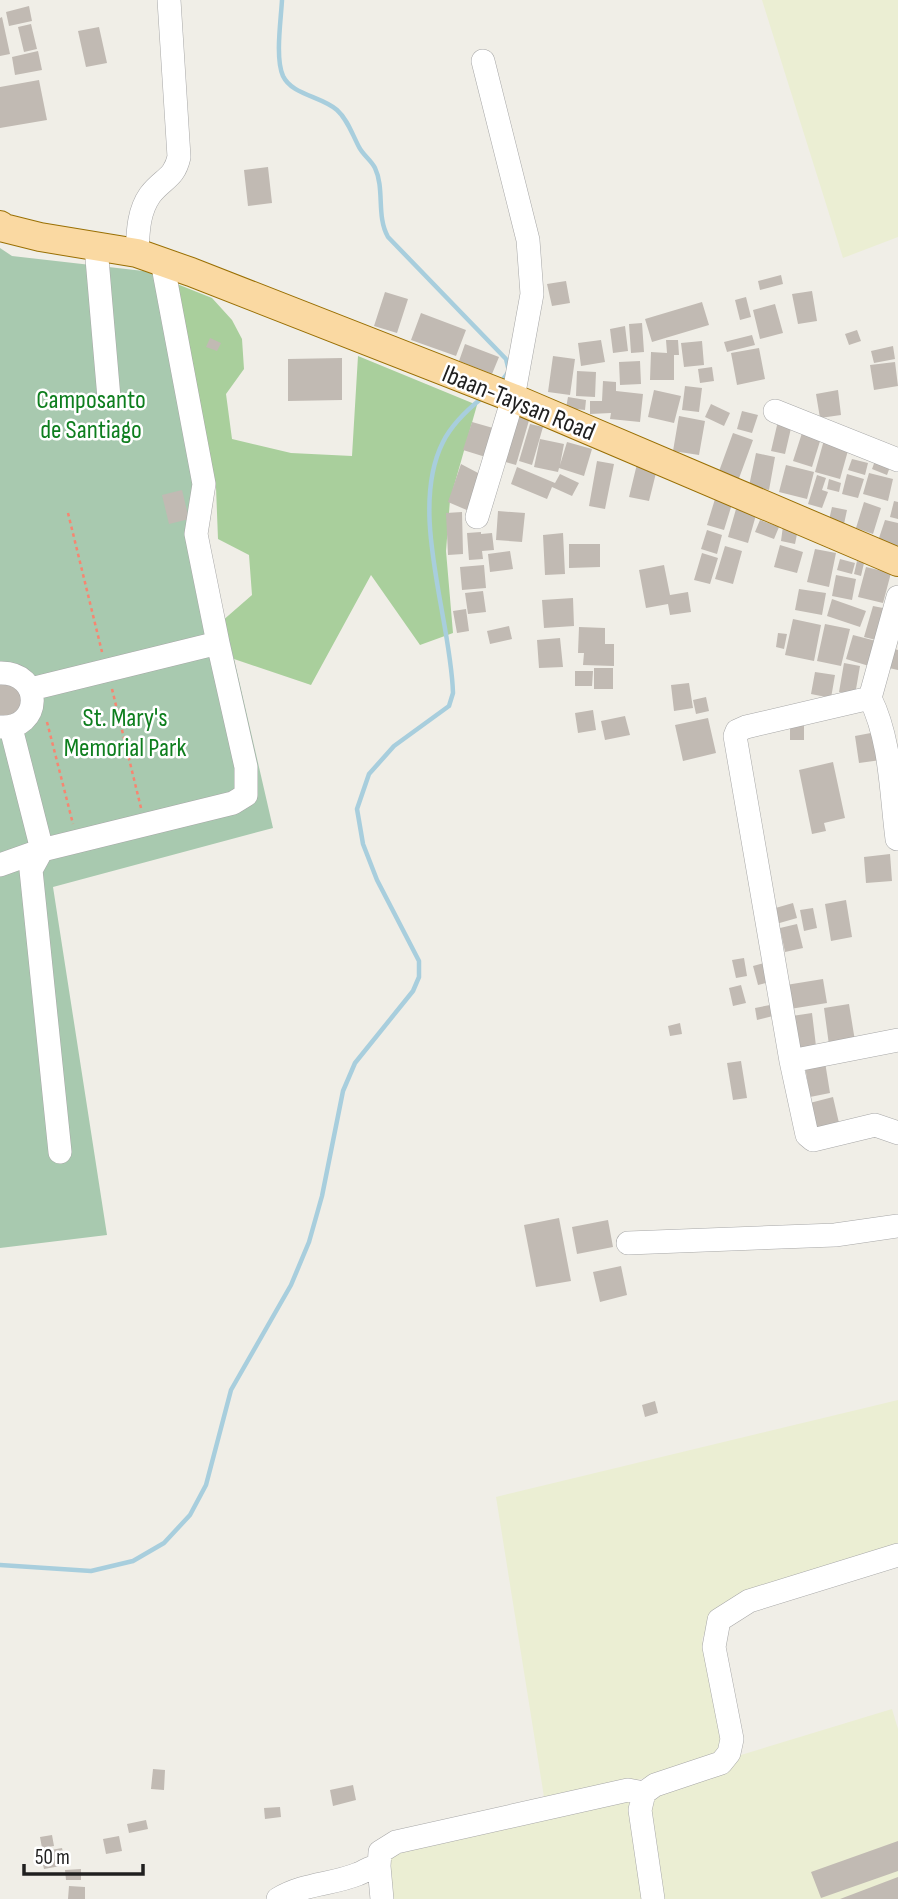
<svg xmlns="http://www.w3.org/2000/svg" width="898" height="1899" font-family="'Sofia Sans Condensed',sans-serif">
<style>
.farmland{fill:#ebeed3}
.forest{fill:#a9cf9c}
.cemetery{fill:#a8c9af}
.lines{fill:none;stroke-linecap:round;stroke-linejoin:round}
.stream{stroke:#a8cedd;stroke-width:4.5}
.building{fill:#c1bab3}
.minor-casing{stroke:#a7a7a7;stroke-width:24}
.major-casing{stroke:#996f03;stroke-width:30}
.path{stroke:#f78671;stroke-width:2.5;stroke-dasharray:3.5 3.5;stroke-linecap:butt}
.minor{stroke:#fff;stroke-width:23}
.major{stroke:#fad9a2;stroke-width:28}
.labels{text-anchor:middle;stroke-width:5;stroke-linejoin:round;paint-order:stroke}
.park-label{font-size:26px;fill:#0e7e1e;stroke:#fff}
.street-label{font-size:26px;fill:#202020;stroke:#fff}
</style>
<rect width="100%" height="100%" fill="#f0eee7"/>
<path class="farmland" d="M762 0H898V237L843 258Z
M898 1400V1548L713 1615 702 1639 723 1737 721 1748 714 1757 641 1779 544 1797 496 1497Z
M892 1709 898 1729V1899H659L650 1797 731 1758Z
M628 1797 645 1899H389L388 1855Z"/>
<path class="forest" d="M172 282 212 298 232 320 242 339 244 369 226 394 232 439 291 453 352 456 358 356 477 405 450 500 446 551 453 633 420 645 371 575 311 685 234 659 221 622 252 595 249 555 218 539 216 487Z"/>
<path class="cemetery" d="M0 248 12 256 161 273 193 480 273 828 53 887 107 1235 0 1248Z"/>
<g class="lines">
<path class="stream" d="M282 0C281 20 275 58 283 76 292 95 321 96 337 110 348 120 352 134 359 147 363 155 371 160 375 168 385 189 376 216 388 237L506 359 509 371 501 382
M0 1565 91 1571 133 1561 164 1543 190 1515 206 1485 231 1390 291 1285 309 1242 322 1196 343 1091 355 1063 413 991 419 977V961L377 880 363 844 357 809 369 774 394 746 449 706 453 693C451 618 408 511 443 442 452 424 467 410 482 398"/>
</g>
<path class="building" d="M29 6 32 21 9 26 6 12Z
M2 17 10 54 0 56V18Z
M31 24 37 49 24 52 18 27Z
M99 27 107 63 86 67 78 31Z
M38 51 42 70 15 75 12 57Z
M39 80 47 120 0 128V87Z
M268 167 272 203 248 206 244 170Z
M781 275 783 284 760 290 758 281Z
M566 281 570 303 552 306 547 284Z
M812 291 817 321 798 324 792 294Z
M385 292 408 299 397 333 374 326Z
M746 297 751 317 740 320 735 300Z
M702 302 709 325 652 342 645 319Z
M775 304 783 333 760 339 753 310Z
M421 313 466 330 456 356 411 340Z
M642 323 644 352 631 353 629 324Z
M625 326 628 351 613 353 610 329Z
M857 330 861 341 849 345 845 334Z
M752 335 755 345 727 352 724 342Z
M210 338 221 343 217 351 206 347Z
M601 340 605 362 581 366 578 343Z
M666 340H678L679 355H674V380H650L651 352 667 353Z
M702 341 704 365 684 367 681 343Z
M465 344 499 357 492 374 459 361Z
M893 346 895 359 874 363 871 351Z
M759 348 765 379 737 385 731 353Z
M553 356 575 359 570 395 548 392Z
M342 358V400L288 401V359Z
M640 361 641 384 620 385 619 362Z
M895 362 898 386 874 390 870 365Z
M712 367 714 381 700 383 698 369Z
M577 371 596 372 595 397 576 396Z
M603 381 616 382V391L643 394 640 422 610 419 611 413 590 414V401H602Z
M685 386 702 388 699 412 682 410Z
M654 390 681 396 674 423 648 417Z
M838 390 841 415 820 418 816 394Z
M568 397 586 400 585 410 566 408Z
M711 404 730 413 724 426 705 417Z
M511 411 530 417 516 465 498 460Z
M742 411 758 415 752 433 737 429Z
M679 416 705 421 699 455 673 451Z
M778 421 792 424 785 454 771 451Z
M472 422 500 430 492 459 463 450Z
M530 424 543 427 532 465 519 461Z
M733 433 753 440 738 481 718 474Z
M802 433 821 438 812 467 793 461Z
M540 439 564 444 560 465 567 442 592 449 584 476 559 468 558 472 534 467Z
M824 440 849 447 840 479 815 472Z
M756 453 775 457 769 490 749 486Z
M876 458 891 464 887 475 872 469Z
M852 459 868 463 865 475 848 470Z
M597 461 614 464 605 509 589 506Z
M461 464 480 474 469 511 448 502Z
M637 464 657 469 649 501 629 497Z
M786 465 814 472 807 499 779 492Z
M517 467 555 483 560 474 579 483 572 496 552 487 547 499 511 484Z
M869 473 893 479 888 501 863 494Z
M847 474 864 479 858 498 842 494Z
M817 475 826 478 822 490 828 492 822 508 808 504Z
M829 479 841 483 839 492 827 489Z
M182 490 189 519 169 524 162 495Z
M715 499 732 504 724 530 707 525Z
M894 501 898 502V519L890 517Z
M864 502 881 508 873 534 856 528Z
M832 507 847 510 844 524 829 520Z
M736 509 756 515 748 543 728 537Z
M498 511 525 513 522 542 496 540Z
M462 512 463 554 448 555 446 513Z
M760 520 779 527 774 539 755 532Z
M885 520 898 523V546L878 541Z
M783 526 798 529 795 544 781 541Z
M707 530 722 535 717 554 701 549Z
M481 532V534L492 533 494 550 482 551 483 559 469 560 467 533Z
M563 533 565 574 545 575 543 535Z
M569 544H600V567L569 568Z
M780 545 803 552 797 573 774 567Z
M725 546 742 551 733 584 715 579Z
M815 549 836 553 829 587 807 582Z
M510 551 513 569 490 572 488 554Z
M702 553 718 558 710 584 694 580Z
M840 559 855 563 852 574 837 570Z
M857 561 864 563 861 576 854 574Z
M484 565 486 588 462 590 460 567Z
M664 565 670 595 688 592 691 612 670 615 668 604 646 608 639 570Z
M866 567 891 573 883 603 858 597Z
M836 575 856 579 852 600 832 596Z
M799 589 826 593 822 615 795 610Z
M483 591 486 612 468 614 465 593Z
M573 598 574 626 544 628 542 600Z
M832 599 866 611 860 627 827 616Z
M873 606 888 609 880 641 864 637Z
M466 609 469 631 457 633 453 611Z
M793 619 821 625 814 661 785 655Z
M825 624 850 629 841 666 817 661Z
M509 626 512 639 490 644 487 631Z
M579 627 605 628V644H614V666L583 665 584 653H578Z
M778 633 787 634 784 649 776 647Z
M853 635 876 641 869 666 846 659Z
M560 638 563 667 539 668 537 640Z
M895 649 898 650V670L889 668Z
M844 663 860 666 855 695 839 692Z
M594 668H613V689H594Z
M575 671H593L592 686H575Z
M815 672 835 675 831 698 811 694Z
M6 681 22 692 21 712 0 719V682Z
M689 683 693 708 674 711 671 685Z
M706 697 709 711 696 714 693 700Z
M593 710 596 730 578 733 575 713Z
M625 716 630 735 605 740 601 721Z
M708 718 716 753 683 761 675 725Z
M790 725H804V740H790Z
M876 732 881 760 859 763 855 736Z
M833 762 845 818 824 823 826 831 812 834 799 770Z
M890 854 892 881 866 883 864 857Z
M846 900 852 937 831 941 825 904Z
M793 903 797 918 776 924 772 909Z
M813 908 817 928 804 931 800 910Z
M797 924 803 948 785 952 780 928Z
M744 958 747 976 736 978 732 960Z
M768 962 773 981 758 985 753 966Z
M823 979 827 1003 790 1009 786 985Z
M741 985 746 1003 733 1006 729 988Z
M849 1004 855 1041 829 1045 824 1008Z
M770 1005 773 1016 757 1020 755 1008Z
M812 1013 816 1046 796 1049 792 1016Z
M680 1023 682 1034 670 1036 668 1026Z
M741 1061 747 1098 733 1100 727 1063Z
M825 1062 830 1093 810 1097 805 1066Z
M833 1097 839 1123 813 1130 806 1104Z
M559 1218 571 1281 536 1287 524 1225Z
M608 1220 613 1247 577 1254 572 1227Z
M621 1266 627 1295 600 1302 593 1272Z
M655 1401 658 1413 645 1417 642 1405Z
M153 1769 165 1770 164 1790 151 1789Z
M353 1785 356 1800 333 1806 330 1790Z
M280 1807 281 1817 265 1819 264 1808Z
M146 1820 148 1829 129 1833 127 1824Z
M52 1835 54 1846 42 1848 40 1837Z
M119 1836 122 1851 106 1854 103 1839Z
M898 1841V1871L821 1898 811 1872Z
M62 1848 66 1865 44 1869 40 1852Z
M81 1869V1880H66L65 1870Z
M898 1877V1899H840Z
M69 1886 85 1887V1899H68Z"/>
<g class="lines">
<defs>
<path id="minor" d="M96 247 109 398
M137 253C138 233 138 212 150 195 163 178 174 179 179 157L169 0
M775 411 898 460
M477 517 513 398 532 294 528 240 483 61
M898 597 870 698 746 727 737 731 735 736 791 1061 807 1135 813 1140 875 1125 898 1133
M0 673C44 672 42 730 0 727
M31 689 218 643
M870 698C891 740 891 793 897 839
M11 728 42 850 31 870 60 1152
M0 865 42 850 233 803 246 795V767L218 643 196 534 204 484 162 261
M791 1061 898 1040
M628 1243 835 1235 898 1226
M278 1899C305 1883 331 1885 358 1874 366 1871 369 1867 379 1866
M382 1899 379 1866 380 1852 396 1842 628 1790 644 1793
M653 1899 640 1810 644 1793 655 1785 721 1763 729 1753 732 1739 714 1647 719 1620 749 1601 898 1555"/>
<path id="major" d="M0 225 4 228 40 237 137 253 191 272 513 398 898 562"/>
</defs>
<use href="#minor" class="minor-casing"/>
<use href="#major" class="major-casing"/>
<path class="path" d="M68 513 102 652
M112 689 141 808
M47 722 73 824"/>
<use href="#minor" class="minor"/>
<use href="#major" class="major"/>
</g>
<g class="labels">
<g class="park-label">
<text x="91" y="408">Camposanto<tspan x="91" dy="30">de Santiago</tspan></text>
<text x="125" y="726">St. Mary's<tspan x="125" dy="30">Memorial Park</tspan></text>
</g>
<g class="street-label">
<text transform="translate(519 402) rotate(22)" y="9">Ibaan-Taysan Road</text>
</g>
</g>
<path d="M24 1864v10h119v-10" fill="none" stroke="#202020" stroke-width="3.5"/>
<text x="35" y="1864" font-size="21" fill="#202020" stroke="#ffffff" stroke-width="5" paint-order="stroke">50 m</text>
</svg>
